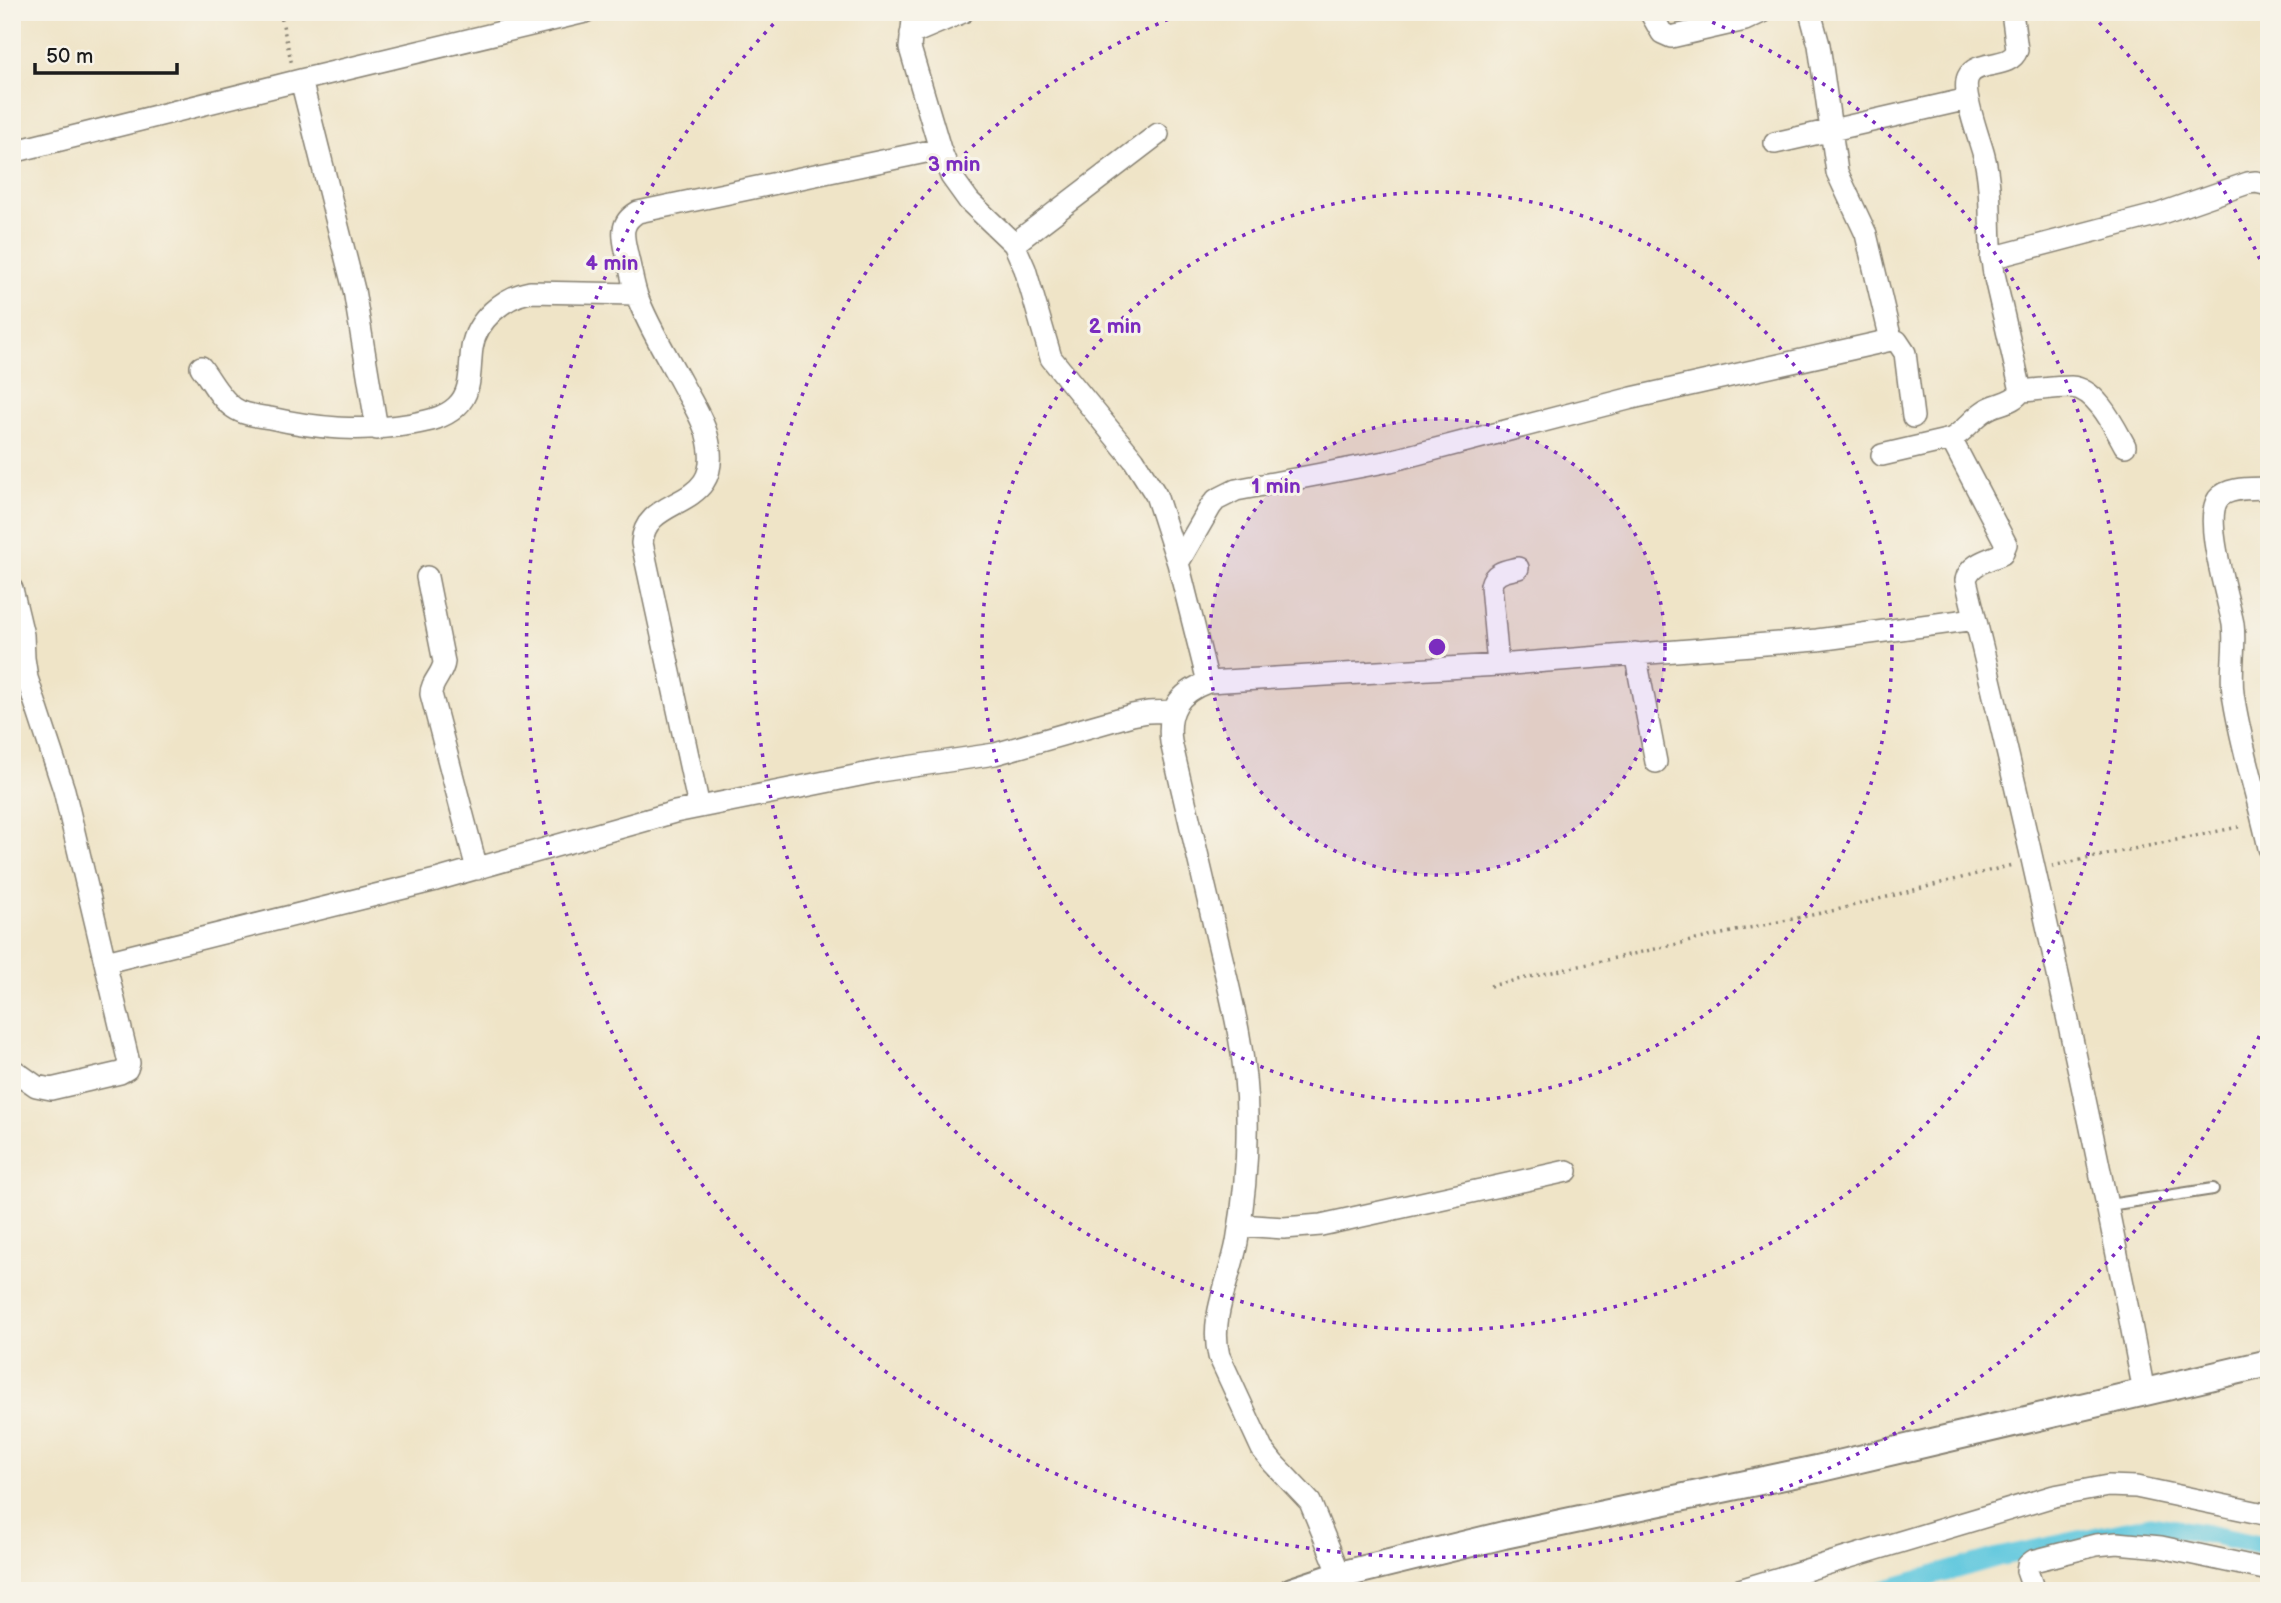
<svg xmlns="http://www.w3.org/2000/svg" width="2281" height="1603" font-family="'Balsamiq Sans',sans-serif">
<style>
.lines{fill:none;stroke-linecap:round;stroke-linejoin:round}
.canal{stroke:#61c8de;stroke-width:19}
.service-casing{stroke:#868072;stroke-width:14}
.minor-casing{stroke:#868072;stroke-width:24}
.tertiary-casing{stroke:#868072;stroke-width:30}
.path{stroke:#868072;stroke-width:3.5;stroke-dasharray:2 5;stroke-linecap:butt}
.service{stroke:#fff;stroke-width:10}
.minor{stroke:#fff;stroke-width:21}
.tertiary{stroke:#fff;stroke-width:26}
.ring{fill:none;stroke:#7b2cbf;stroke-width:3.5;stroke-dasharray:3.5 7}
.centre{fill:#7b2cbf;stroke:#f7f3e8;stroke-width:3.5}
.ring-label{font-size:21px;text-anchor:middle;font-weight:bold;fill:#7b2cbf;stroke:#f7f3e8;stroke-width:6;stroke-linejoin:round;paint-order:stroke}
</style>
<rect width="100%" height="100%" fill="#f7f3e8"/>
<filter id="ink" filterUnits="userSpaceOnUse"><feTurbulence type="fractalNoise" baseFrequency=".0143" numOctaves="2"/><feDisplacementMap in="SourceGraphic" scale="14" xChannelSelector="R" yChannelSelector="G"/><feConvolveMatrix kernelMatrix="1 2 1 2 8 2 1 2 1" color-interpolation-filters="sRGB"/></filter>
<filter id="wash" filterUnits="userSpaceOnUse"><feTurbulence type="fractalNoise" baseFrequency=".00686" numOctaves="4" result="noise"/><feDisplacementMap in="SourceGraphic" scale="28" xChannelSelector="R" yChannelSelector="G"/><feGaussianBlur stdDeviation="1.57" result="paint"/><feColorMatrix in="noise" values="0 0 0 0 0 0 0 0 0 0 0 0 0 0 0 0 0 1.4 0 .05"/><feComposite in="paint" operator="in"/></filter>
<g filter="url(#wash)">
<rect width="100%" height="100%" fill="#efe4c7"/>
<g class="lines">
<path class="canal" d="M1880 1591 1998 1557 2150 1525 2208 1534 2269 1547"/>
</g>
</g>
<g filter="url(#ink)">
<g class="lines">
<defs>
<path id="service" d="M2109 1205 2213 1189"/>
<path id="minor" d="M917 12 913 20 910 48 940 149 951 176 969 201 1014 244 1025 269 1051 358 1134 460 1156 495 1178 563 1208 682
M1650 12 1662 33 1671 37 1745 20 1762 12
M1810 12 1819 45 1837 172 1866 234 1891 340
M911 34 963 12
M301 80 354 290 377 429
M1775 143 1968 99
M12 152 301 80 585 12
M1014 244 1158 134
M1991 258 2159 214 2248 183 2256 182 2269 185
M201 367C211 380 220 399 234 408 244 415 258 416 270 418 319 429 362 432 412 424 428 421 444 418 456 407 473 392 469 368 472 348 476 320 504 297 530 292L636 294
M2021 391C2037 390 2054 387 2071 387 2096 388 2114 426 2125 446
M1951 439 2006 544 2002 554C1988 560 1969 564 1966 580 2032 849 2092 1120 2144 1392
M1882 455 1951 439C1965 431 1973 418 1986 410 1997 403 2014 403 2021 391L1994 274C1987 235 1994 195 1984 156 1980 140 1961 92 1968 77 1976 59 2010 70 2017 50L2012 12
M2269 488C2255 489 2228 486 2218 499 2203 520 2228 597 2233 624 2236 647 2230 670 2233 693 2240 744 2258 797 2269 848
M1178 563 1211 506 1216 500 1236 490 1390 461 1632 398 1891 340 1897 341 1905 353 1913 417
M427 577 444 662C443 674 431 682 431 694L477 869
M12 589 23 635 24 658 27 678 64 790 129 1063 127 1069 120 1073 51 1089 36 1086 12 1069
M1635 653 1656 762
M1498 665 1491 585C1494 572 1506 571 1518 568
M699 807 642 543C645 491 728 514 707 435 702 417 690 399 681 382 666 354 648 326 637 296 633 284 631 271 628 259 624 239 617 224 638 212L940 149
M106 962 436 880 675 812 880 771 995 754 1132 715 1148 712 1173 711
M1240 1225 1284 1228 1321 1225 1567 1171
M1340 1575 1310 1502 1273 1463 1262 1449 1219 1356C1209 1317 1230 1280 1237 1242 1244 1202 1248 1157 1247 1116 1247 1056 1231 996 1217 938 1202 873 1186 807 1171 742 1167 711 1178 693 1208 682L1498 665 1817 640 1975 619
M1736 1591 2054 1496 2108 1486 2136 1487 2269 1515
M2034 1591 2027 1571 2028 1565 2033 1561 2096 1545 2117 1543 2161 1547 2269 1570"/>
<path id="tertiary" d="M1292 1591 1340 1575 1504 1535 1817 1469 2269 1363"/>
</defs>
<use href="#service" class="service-casing"/>
<use href="#minor" class="minor-casing"/>
<use href="#tertiary" class="tertiary-casing"/>
<path class="path" d="M280 12 292 65
M2052 866 2243 826
M1490 986 1749 928 1836 910 2012 865"/>
<use href="#service" class="service"/>
<use href="#minor" class="minor"/>
<use href="#tertiary" class="tertiary"/>
</g>
</g>
<circle cx="1437" cy="647" r="228" fill="#7b2cbf" fill-opacity=".12"/>
<g class="ring">
<circle cx="1437" cy="647" r="228"/>
<circle cx="1437" cy="647" r="455"/>
<path d="M1693 14A683 683 0 1 1 1181 14"/>
<path d="M2268 1017A910 910 0 1 1 782 15M2092 15A910 910 0 0 1 2268 277"/>
</g>
<circle cx="1437" cy="647" r="10" class="centre"/>
<g class="ring-label">
<text x="954" y="171">3 min</text>
<text x="612" y="270">4 min</text>
<text x="1115" y="333">2 min</text>
<text x="1276" y="493">1 min</text>
</g>
<rect width="2281" height="1603" fill="none" stroke="#f7f3e8" stroke-width="42"/>
<path d="M35 63v10h142v-10" fill="none" stroke="#1c1c1c" stroke-width="3.5"/>
<text x="46" y="63" font-size="21" fill="#1c1c1c" stroke="#f7f3e8" stroke-width="5" paint-order="stroke">50 m</text>
</svg>
